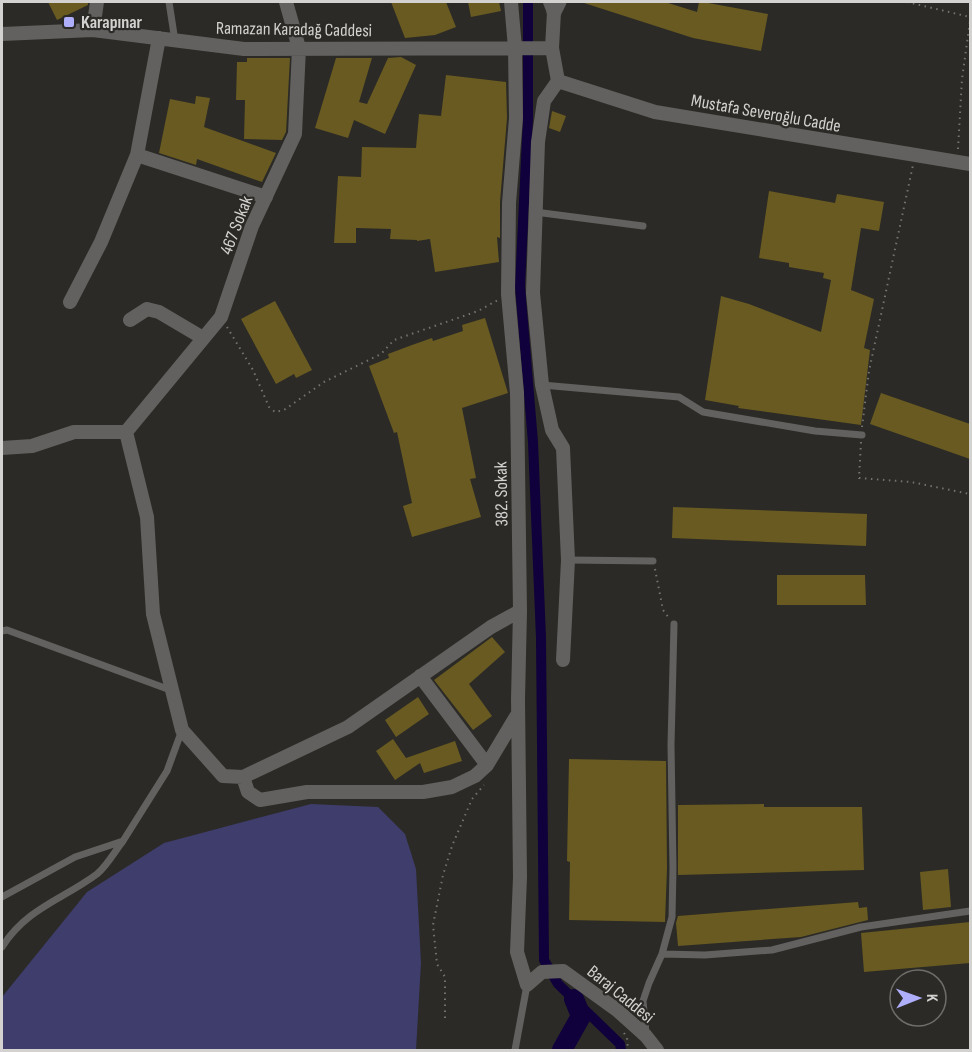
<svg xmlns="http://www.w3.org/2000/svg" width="972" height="1052" font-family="'Sofia Sans Condensed',sans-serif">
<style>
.green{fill:#3e3d6c}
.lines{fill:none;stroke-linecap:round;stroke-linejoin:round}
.canal{stroke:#10003b;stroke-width:10}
.river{stroke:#10003b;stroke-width:20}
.building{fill:#685a21}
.path{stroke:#747370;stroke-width:2;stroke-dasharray:1.5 4.5;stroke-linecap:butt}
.service{stroke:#62615f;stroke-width:7}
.minor{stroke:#62615f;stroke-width:14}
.tertiary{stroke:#62615f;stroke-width:15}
.poi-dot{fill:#aeaefa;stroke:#2b2a26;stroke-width:2}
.labels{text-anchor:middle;stroke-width:4.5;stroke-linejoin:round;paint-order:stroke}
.poi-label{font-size:18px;font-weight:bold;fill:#d3d2d0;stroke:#2b2a26;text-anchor:start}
.street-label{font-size:18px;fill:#d3d2d0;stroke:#2b2a26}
</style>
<rect width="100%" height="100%" fill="#2b2a26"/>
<path class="green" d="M311 804 378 807 405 834 416 869 421 963 416 1050H2V997L87 892 164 843Z"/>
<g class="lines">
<path class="canal" d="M528 2V118L520 286 533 442 541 638 544 960 558 984 620 1044 621 1050"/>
<path class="river" d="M562 1050 581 1016 574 999"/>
</g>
<path class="building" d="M48 2H88V5L57 20Z
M391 2H446L456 27 435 35 405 38Z
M468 2H499L501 11 471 17Z
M585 2H665L697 12 699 2H703L768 14 761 51 693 38 584 3Z
M401 57 416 65 385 134 354 120 348 138 315 128 336 58H372L359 102 367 104 388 58Z
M247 58H290L286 132 282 140 244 139 245 100H236L237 62H247Z
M446 75 506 82 507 118 500 202V238L497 237 499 262 435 272 430 239 417 241V240L390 239 391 229 356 228V243H334L338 176 361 177 362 147 416 148 419 114 441 116Z
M196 96 210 98 204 127 276 153 262 182 197 159 196 165 159 153 170 99 195 104Z
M552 111 566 116 560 132 549 128Z
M769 191 835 203 837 194 884 202 879 231 861 228 851 290 874 299 864 348 870 350 861 425 738 408 739 406 705 400 721 296 749 304 821 332 831 280 823 278 824 273 789 267V263L759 258Z
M275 301 312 370 296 378 294 374 276 384 241 319Z
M485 318 508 393 462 408 476 478 470 479 481 517 412 537 403 506 412 503 397 432 394 433 369 366 389 358 388 354 412 345 432 338 433 341 463 331 462 325Z
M881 393 970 424V459L870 424Z
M673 507 867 514 866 546 672 538Z
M777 575H865L866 605H777Z
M492 637 505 652 469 684 492 716 473 730 434 680Z
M418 697 429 714 396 737 385 720Z
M393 739 406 758 455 741 462 761 424 773 420 763 395 780 376 751Z
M569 759 666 761 667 868 665 922 569 920 570 862 567 861Z
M764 804V807H862L864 870 678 875V805Z
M948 869 951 907 923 910 920 872Z
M858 902 859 908 867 907 868 920 801 937 678 946 676 923 678 916Z
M970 922V963L864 972 861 933Z"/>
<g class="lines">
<path class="path" d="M907 2 970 17
M958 149 962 79 970 21
M227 327 253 370 269 407 275 412 284 410 324 382 381 354 394 340 478 311 498 300
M862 427 869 371 913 165
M861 442 859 478 911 482 970 494
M655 569 663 610 669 618
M445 1018V977L437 964 433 925 443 875 452 846 472 799 484 785
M624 1033 627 1038 628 1050"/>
<path class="service" d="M169 2 175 41
M535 212 643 226
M542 385 679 397 703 412 815 431 862 435
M568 560 653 561
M2 631 7 630 173 691
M2 897 75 857 123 841 167 771 182 730
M2 947C27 908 62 900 97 874 107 866 115 851 123 841
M662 954 705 955 772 950 861 927 970 911
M646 1033 643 1001 649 983 662 954 672 917 673 868 671 745 674 624
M515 1050 527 985"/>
<path class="minor" d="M511 2 515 48 516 118 509 203 508 294 517 393 520 611 518 699 520 877 517 952 527 985 542 972 563 971 617 1010 646 1036 657 1050
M550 2 554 12 552 48 558 81
M93 30 97 2
M2 34 93 30 244 49 552 48
M558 81 544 101 538 142 533 293 542 385 552 430 563 448 568 560 563 660
M558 81 655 112 970 164
M137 155 266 197
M70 302 101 242 137 155 159 38
M130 320 147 309 159 312 203 338
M126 432 147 517 153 614 182 730 223 776 243 777 348 727 491 627 520 611
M2 448 32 446 74 432H126L221 317 252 226 295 134 299 48 286 2
M420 676 487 765
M243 777 248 792 260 800 307 792H423L452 787 475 776 487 765 517 715"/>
<path class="tertiary" d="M554 12 559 2"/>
</g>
<rect class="poi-dot" x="63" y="16" width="12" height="12" rx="3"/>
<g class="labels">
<g class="poi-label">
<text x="81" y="28">Karapınar</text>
</g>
<g class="street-label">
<text transform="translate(294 29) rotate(1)" y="6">Ramazan Karadağ Caddesi</text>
<text transform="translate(766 113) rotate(10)" y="6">Mustafa Severoğlu Cadde</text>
<text transform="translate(236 225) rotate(-69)" y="6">467 Sokak</text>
<text transform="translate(501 494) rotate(-91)" y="6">382. Sokak</text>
<text transform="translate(621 994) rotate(39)" y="6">Baraj Caddesi</text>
</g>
</g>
<rect width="972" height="1052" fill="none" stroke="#d3d2d0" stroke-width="6"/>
<g transform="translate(918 998) rotate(89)"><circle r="28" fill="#2b2a26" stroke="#6e6d6a" stroke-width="1.5"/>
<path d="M0-4.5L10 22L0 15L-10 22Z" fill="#aeaefa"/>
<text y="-9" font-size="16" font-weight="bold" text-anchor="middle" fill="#d3d2d0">K</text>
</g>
</svg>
